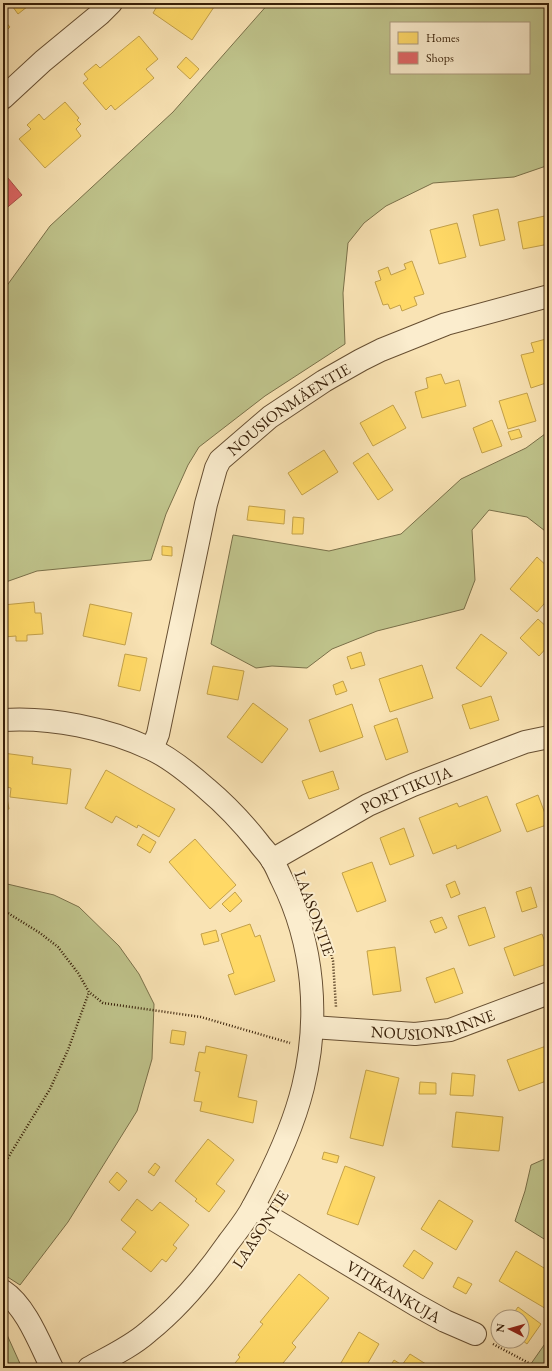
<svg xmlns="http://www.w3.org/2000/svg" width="552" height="1371" font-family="'EB Garamond',serif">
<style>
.green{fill:#bfc38b;stroke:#7a7049;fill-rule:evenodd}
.homes{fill:#ffd966;stroke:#c3a14a}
.shops{fill:#e06666;stroke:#ad504a}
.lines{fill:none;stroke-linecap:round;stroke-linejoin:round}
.minor-casing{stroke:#674f32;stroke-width:24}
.path{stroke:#361e07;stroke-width:2.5;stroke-dasharray:1 2;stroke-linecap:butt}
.minor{stroke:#fbedce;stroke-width:22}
.labels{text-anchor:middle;stroke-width:4;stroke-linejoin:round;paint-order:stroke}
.street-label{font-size:16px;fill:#361e07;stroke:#fbedce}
</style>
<rect width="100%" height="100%" fill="#f9e3b4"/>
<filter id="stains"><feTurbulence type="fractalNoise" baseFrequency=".005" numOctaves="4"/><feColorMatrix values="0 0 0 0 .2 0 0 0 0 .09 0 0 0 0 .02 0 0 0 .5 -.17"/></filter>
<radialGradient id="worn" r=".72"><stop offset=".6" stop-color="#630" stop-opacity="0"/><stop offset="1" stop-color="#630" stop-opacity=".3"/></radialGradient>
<path class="green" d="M269 3H549V165L514 177 433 183 386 206 364 223 348 243 343 293 345 344 265 396 199 447 188 465 166 514 151 560 37 571 3 583V291L50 226 173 112ZM391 23H529V73H391Z
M549 431V534L527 517 489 510 472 530 475 580 464 609 377 631 332 649 307 668 272 666 256 668 211 644 233 535 329 551 401 534 461 479 526 448Z
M3 883 54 895 79 907 119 946 139 974 154 1004 152 1059 137 1111 68 1222 20 1285 3 1274Z
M549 1157V1242L515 1221 525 1191 531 1165Z
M3 1326 22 1368H3Z
M549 1338V1368H528Z"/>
<path class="homes" d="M10 3H32L18 14Z
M159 3H209L214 7 192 40 153 13Z
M3 19 10 27 3 34Z
M139 36 158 59 146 69 154 78 115 110 111 105 106 110 83 83 88 79 84 74 96 64 100 68Z
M186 57 199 69 190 79 177 67Z
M65 102 79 118 77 120 81 124 76 129 81 136 45 168 19 139 31 129 27 125 39 114 44 120Z
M498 209 505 240 480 246 473 215Z
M549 215V244L523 249 518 222Z
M457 223 466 257 439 264 430 230Z
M412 261 424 294 414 297 417 305 402 311 400 305 390 309 388 304 383 305 375 282 381 280 378 271 388 267 391 275 406 269 404 264Z
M546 339 549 347V382L531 388 521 355 534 352 531 343Z
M441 374 445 384 459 380 466 406 422 418 415 392 428 388 426 378Z
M527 393 536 421 508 429 499 401Z
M393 405 406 428 373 446 360 423Z
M492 420 502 446 482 453 473 428Z
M519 429 522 437 511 440 508 432Z
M324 450 338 472 302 495 288 473Z
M368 453 393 490 378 500 353 463Z
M249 506 285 510 284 524 247 520Z
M293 517 304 518 303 534H292Z
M162 546 172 547V556L162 555Z
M537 557 549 568V598L537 612 510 589Z
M34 602 35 613H41L43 634 27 635V641H16V636L4 637 3 605Z
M90 604 132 613 125 645 83 636Z
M538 619 549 629V645L539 656 520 638Z
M481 634 507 653 481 687 456 668Z
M361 652 365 665 351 669 347 657Z
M125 654 147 658 140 691 118 686Z
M422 665 433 698 390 712 379 679Z
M213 666 244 671 238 700 207 694Z
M343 681 347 691 336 695 333 685Z
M491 696 499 720 470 729 462 705Z
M253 703 288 729 262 763 227 737Z
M352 704 363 737 320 752 309 720Z
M397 718 408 752 386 760 374 726Z
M3 753 33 757 32 764 71 769 67 804 10 797 11 788 3 786Z
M106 770 175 809 159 837 138 825 137 828 116 816 112 823 85 808Z
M333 771 339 789 309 799 302 781Z
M6 793 9 809 3 810V794Z
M538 795 549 824 527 832 516 804Z
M487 796 501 831 457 849 456 845 433 854 419 818 457 803 459 807Z
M404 828 414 856 390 865 380 838Z
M143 834 156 842 150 853 137 845Z
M195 839 236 885 210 909 169 862Z
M372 862 386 901 357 912 342 873Z
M455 881 460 894 451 898 446 885Z
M531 887 537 907 522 912 516 892Z
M235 892 242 901 230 912 222 904Z
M485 907 495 937 469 946 458 916Z
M442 917 447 928 435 933 430 921Z
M250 924 255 937 260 935 275 981 235 995 228 975 234 973 221 934Z
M216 930 219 941 204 945 201 934Z
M542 934 549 953V963L514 976 504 948Z
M395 947 401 991 373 995 367 951Z
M454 968 463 993 435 1003 426 978Z
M172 1030 186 1032 184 1045 170 1043Z
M549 1045V1080L519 1091 507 1060Z
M206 1046 247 1055 238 1097 257 1101 253 1123 200 1111 202 1102 194 1101 200 1072 195 1071 199 1052 205 1053Z
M366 1070 399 1078 383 1146 350 1138Z
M452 1073 475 1075 473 1096 450 1095Z
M420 1082 436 1083V1094H419Z
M456 1112 503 1117 499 1151 452 1147Z
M208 1139 234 1160 216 1184 225 1191 209 1212 195 1201 197 1199 175 1181Z
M324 1152 339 1156 337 1163 322 1159Z
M155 1163 160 1167 154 1176 148 1172Z
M345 1166 375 1177 358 1225 327 1214Z
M117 1172 127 1181 119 1191 109 1182Z
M137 1199 152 1211 160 1202 189 1225 173 1245 177 1248 166 1262 162 1259 151 1272 122 1249 136 1232 121 1220Z
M439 1200 473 1221 456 1250 421 1229Z
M414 1250 433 1263 423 1279 403 1266Z
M516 1251 549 1271 548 1310 499 1281Z
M299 1274 329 1298 292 1343 296 1347 279 1368H231L240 1357 238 1355 263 1324 260 1322Z
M458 1277 472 1284 466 1294 453 1287Z
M518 1307 541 1324 527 1344 522 1340V1317H511Z
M359 1332 379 1344 365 1368H338Z
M410 1354 429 1366 428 1368H389L394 1360 402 1365Z"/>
<path class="shops" d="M3 172 22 195 3 211Z"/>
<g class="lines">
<defs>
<g id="minor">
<path d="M3 98 43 61 100 14 111 3"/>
<path d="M3 720C52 717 106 728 151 749 171 758 190 774 207 789 226 805 242 822 258 842 262 848 268 853 272 860 276 866 279 874 282 880 314 944 320 1018 303 1087 293 1128 274 1168 254 1205 247 1219 237 1231 228 1243 205 1276 179 1307 148 1332 131 1347 109 1357 89 1368"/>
<path id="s1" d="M152 749 158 734 206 504 216 468 220 460 270 417 324 381 361 360 381 350 446 324 549 296"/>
<path id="s2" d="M272 860 368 805 413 785 496 753 525 742 549 737"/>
<path id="s3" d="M312 1027 415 1034 450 1030 549 993"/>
<path id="s4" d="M253 1207 416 1305 445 1321 475 1334"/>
<path d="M3 1291C26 1306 40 1344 52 1368"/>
</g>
</defs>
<use href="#minor" class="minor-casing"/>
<path class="path" d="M3 910 40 933 58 947 78 973 89 992 103 1003 201 1017 290 1043
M330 949 333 961 336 1007
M3 1166 50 1089 68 1050 89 992
M493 1344 538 1368"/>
<use href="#minor" class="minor"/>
</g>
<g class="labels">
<g class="street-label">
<text dy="6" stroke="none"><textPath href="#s1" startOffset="383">NOUSIONMÄENTIE</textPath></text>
<text dy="6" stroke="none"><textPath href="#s2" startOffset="152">PORTTIKUJA</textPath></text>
<text transform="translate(315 913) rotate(70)" y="6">LAASONTIE</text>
<text dy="6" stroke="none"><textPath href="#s3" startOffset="122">NOUSIONRINNE</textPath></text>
<text transform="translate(260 1229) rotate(-57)" y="6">LAASONTIE</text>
<text dy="6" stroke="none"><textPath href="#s4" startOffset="164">VITIKANKUJA</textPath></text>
</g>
</g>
<rect width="552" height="1371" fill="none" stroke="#f9e3b4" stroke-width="16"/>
<rect x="4" y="4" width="544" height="1363" fill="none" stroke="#361e07" stroke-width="2"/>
<rect x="8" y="8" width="536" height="1355" fill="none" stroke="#361e07"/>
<rect x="390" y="22" width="140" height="52" fill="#fbedce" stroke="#ac9a7e"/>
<rect x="398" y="32" width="20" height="12" fill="#ffd966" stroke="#ac9a7e"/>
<text x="426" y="42" font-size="12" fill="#361e07">Homes</text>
<rect x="398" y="52" width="20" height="12" fill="#e06666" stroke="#ac9a7e"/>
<text x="426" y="62" font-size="12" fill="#361e07">Shops</text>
<g transform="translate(510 1329) rotate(276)"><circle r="19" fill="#fbedce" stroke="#ac9a7e"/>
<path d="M0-3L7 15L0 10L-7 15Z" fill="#8f2418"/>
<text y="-6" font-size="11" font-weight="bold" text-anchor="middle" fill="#361e07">N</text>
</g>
<rect width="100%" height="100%" filter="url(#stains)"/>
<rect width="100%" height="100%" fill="url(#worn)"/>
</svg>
